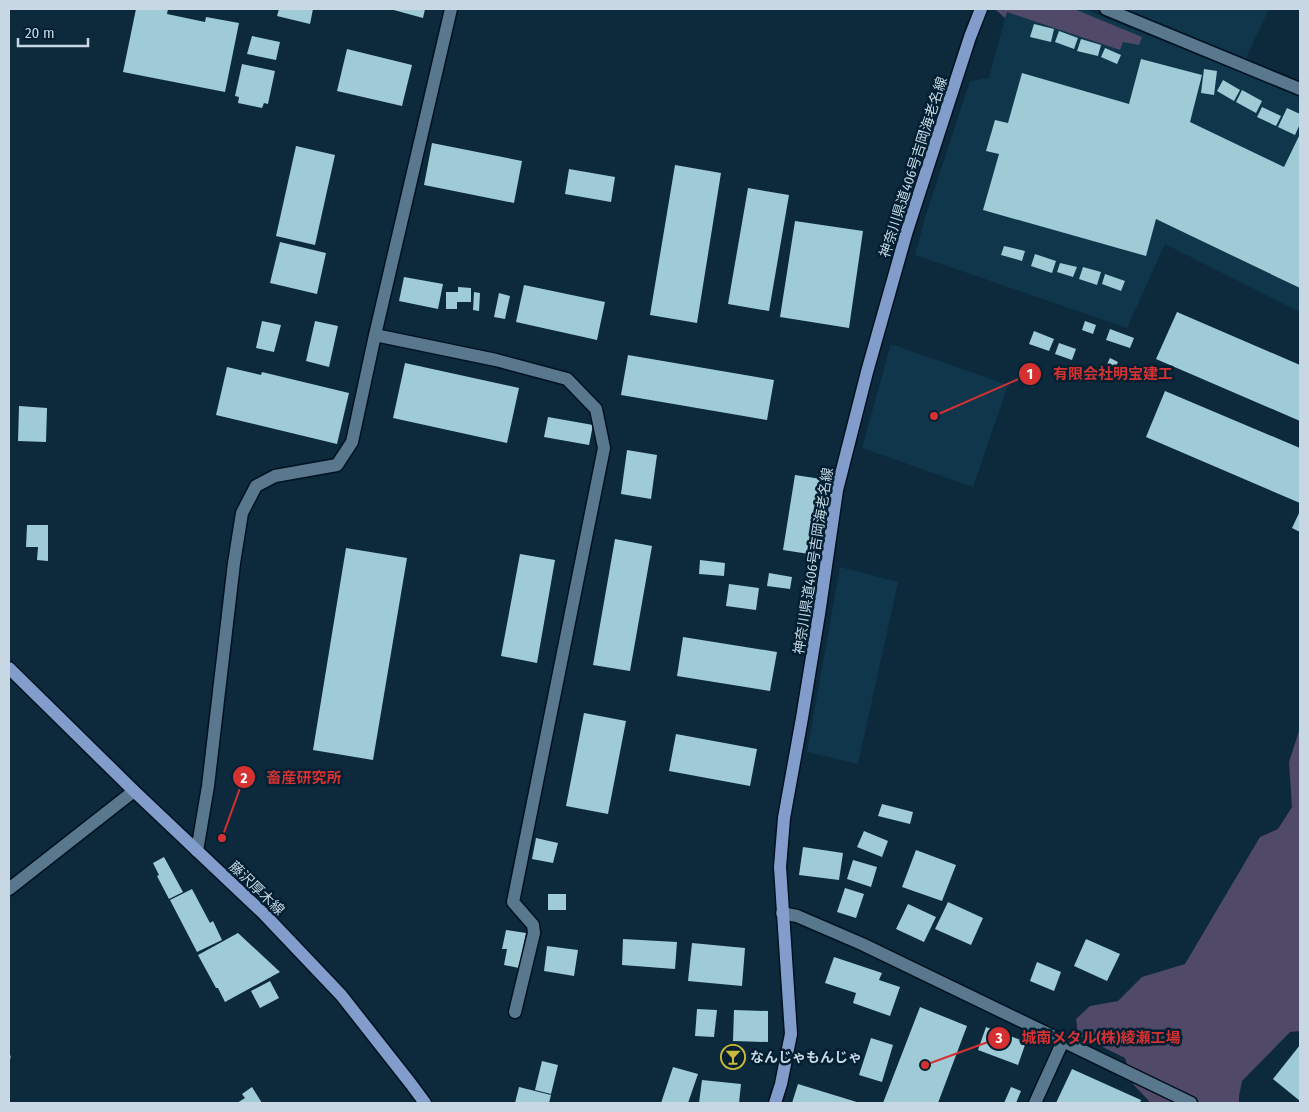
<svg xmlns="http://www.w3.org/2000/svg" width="1309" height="1112" font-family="'Fira Sans Condensed','Noto Sans JP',sans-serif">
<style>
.built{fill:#10364c}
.green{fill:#514968}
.building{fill:#9ecbd5}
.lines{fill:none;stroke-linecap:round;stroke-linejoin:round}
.minor-casing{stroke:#00111f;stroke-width:15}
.major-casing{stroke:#00111f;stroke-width:15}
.path{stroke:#617989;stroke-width:3;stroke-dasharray:2.5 4;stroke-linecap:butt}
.minor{stroke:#59788e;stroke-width:12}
.major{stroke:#829dcb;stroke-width:12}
.labels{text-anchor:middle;stroke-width:5;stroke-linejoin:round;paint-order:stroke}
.street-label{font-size:14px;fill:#c7d8e4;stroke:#022032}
.poi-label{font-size:14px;font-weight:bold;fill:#c7d8e4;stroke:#022032;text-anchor:start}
.leader{fill:none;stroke:#d53131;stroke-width:2}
.callout-dot{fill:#d53131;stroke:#022032;stroke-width:2}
.mark-label{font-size:15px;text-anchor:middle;font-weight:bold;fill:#fff}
.callout-label{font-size:15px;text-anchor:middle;font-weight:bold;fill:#d53131;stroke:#022032;stroke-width:5;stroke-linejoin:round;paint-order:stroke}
</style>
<rect width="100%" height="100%" fill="#0c2a3c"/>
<path class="built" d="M995 9H1084L1300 97V312L1165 244 1127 328 915 255 925 218 970 81 989 78 1005 18Z
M1122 9H1269L1245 60Z
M891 344 1008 385 973 487 862 448Z
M840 567 898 582 858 764 807 752Z"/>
<path class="green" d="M995 9H1074L1142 37 1139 45 1123 42 1120 50 1007 12 1005 18Z
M1300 728V1031L1290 1032 1242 1081 1239 1096V1103H1148L1149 1101 1133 1084 1125 1058 1078 1035 1076 1019 1090 1006 1118 1001 1142 977 1185 964 1260 837 1278 829 1292 807 1289 762Z"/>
<path class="building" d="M136 9H168L167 14 205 22 206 17 239 23 225 92 123 72Z
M279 9H313L310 24 277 16Z
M390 9H425L423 18Z
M1034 24 1054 29 1051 42 1030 37Z
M1059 31 1078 38 1074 49 1055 42Z
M252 36 280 42 276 60 247 54Z
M1081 39 1101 45 1098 56 1077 51Z
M1105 48 1121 55 1117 64 1101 57Z
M347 49 412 65 402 106 337 91Z
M1141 59 1202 75 1190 122 1284 167 1300 134V288L1156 219 1146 256 983 210 999 154 986 151 995 120 1008 123 1022 73 1129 104Z
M242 64 275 71 268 104 264 103 262 108 238 103 239 97 235 96Z
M1204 69 1217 71 1214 95 1201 93Z
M1223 80 1240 90 1234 101 1217 91Z
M1242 90 1262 101 1256 113 1236 102Z
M1262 107 1281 116 1276 126 1257 117Z
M1287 108 1300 114V124L1295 135 1278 127Z
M432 143 522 161 514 203 424 185Z
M296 146 335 155 315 245 276 236Z
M675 165 721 173 697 323 650 315Z
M569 169 615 177 611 202 565 194Z
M748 188 789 195 769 311 728 304Z
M795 221 863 231 849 328 780 317Z
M280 242 326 253 317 294 270 283Z
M1004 246 1025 251 1022 261 1001 255Z
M1035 254 1056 261 1052 273 1031 266Z
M1060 263 1077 267 1073 277 1057 272Z
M1083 267 1101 272 1097 285 1079 279Z
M1105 274 1125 281 1121 291 1102 284Z
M404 277 443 284 438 309 399 301Z
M524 285 605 302 597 340 516 322Z
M458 287 471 288V302H457V309H446V292H458Z
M474 292 480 293 479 311 473 310Z
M499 293 510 296 505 319 494 317Z
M1177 312 1300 365V421L1156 359Z
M262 321 281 325 274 352 256 348Z
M315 321 338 326 329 367 306 361Z
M1085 321 1096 325 1093 334 1082 330Z
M1110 329 1134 338 1130 348 1106 340Z
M1034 331 1054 339 1049 351 1029 344Z
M1059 343 1076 349 1072 360 1055 354Z
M628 355 774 380 767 420 621 395Z
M1110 358 1118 362 1109 380 1101 377Z
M405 363 519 388 507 443 393 418Z
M227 367 261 375 262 372 349 393 337 444 216 415Z
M1165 391 1300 448V503L1146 437Z
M19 406 47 408 46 442 18 441Z
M548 417 593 425 589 445 544 437Z
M627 450 657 455 651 499 621 494Z
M795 475 821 479 809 554 783 550Z
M1300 511V532L1292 528Z
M27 525H48V561L37 560 38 547H26Z
M615 539 652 546 630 671 593 665Z
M346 548 407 558 373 760 313 750Z
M520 554 555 560 537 663 501 656Z
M700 560 725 563 724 576 699 574Z
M769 573 792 577 790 589 767 586Z
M729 584 759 588 756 610 726 606Z
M683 637 777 652 770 691 677 676Z
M584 713 626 721 608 814 566 806Z
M676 734 757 749 750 786 669 771Z
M882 804 913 812 910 824 878 816Z
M864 831 888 841 882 857 857 847Z
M536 838 558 843 553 863 532 859Z
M803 847 843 853 839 880 799 875Z
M916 850 956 865 942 901 902 887Z
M164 857 183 892 169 899 157 876 159 875 153 863Z
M853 860 877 867 871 887 847 879Z
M845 888 864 894 856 918 837 912Z
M192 889 210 923 213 921 222 940 197 952 170 900Z
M548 894H566V910H548Z
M948 902 983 918 971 945 935 929Z
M908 904 936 917 924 942 896 929Z
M506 930 526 933 519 968 504 965 507 949H502Z
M238 933 280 972 225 1002 218 988H216L198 955Z
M623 939 677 942 675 969 622 965Z
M1086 939 1120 954 1107 981 1074 966Z
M692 943 745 948 742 986 688 981Z
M547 946 578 950 574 976 544 971Z
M834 957 882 973 879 980 900 987 890 1016 853 1003 856 993 825 983Z
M1037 962 1061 972 1054 991 1030 981Z
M270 981 279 998 260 1008 251 991Z
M920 1007 967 1026 938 1103H883Z
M697 1009 717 1010 714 1037 695 1036Z
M734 1010 768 1011V1042L733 1041Z
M986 1027 1026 1042 1018 1065 978 1050Z
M871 1038 893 1045 882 1082 859 1075Z
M1300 1045V1101L1273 1079Z
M542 1061 558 1065 551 1094 535 1090Z
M673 1067 698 1074 688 1103H661Z
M1072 1069 1141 1100 1140 1103H1056Z
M702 1080 741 1084 739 1103H699Z
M798 1084 860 1103H792Z
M252 1087 262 1103H237L245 1098 242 1094Z
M519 1087 551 1095 549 1103H515Z
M1011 1087 1021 1091 1016 1103H1004Z"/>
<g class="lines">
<defs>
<path id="minor" d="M451 9 375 335 496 360 567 379 596 409 604 448 513 902 533 925 534 933 515 1012
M1106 9 1300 89
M197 851 208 786 234 563 242 513 256 486 275 476 337 465 352 442 375 335
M9 889 134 791
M782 913 797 916 862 944 1191 1103
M1035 1103 1063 1041"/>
<path id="major" d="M9 668 134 791 264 914 341 995 411 1084 425 1103
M775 1103 781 1084 791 1034 780 867 784 818 802 718 819 614 837 490 867 372 906 234 970 37 981 9"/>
</defs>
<use href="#minor" class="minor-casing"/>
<use href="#major" class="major-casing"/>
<path class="path" d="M9 1057H11"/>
<use href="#minor" class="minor"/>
<use href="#major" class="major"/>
</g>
<defs>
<symbol id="bar-ring" viewBox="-11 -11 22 22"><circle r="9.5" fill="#022032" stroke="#ccb939" stroke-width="1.5"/><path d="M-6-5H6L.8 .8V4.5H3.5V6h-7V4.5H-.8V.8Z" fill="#ccb939"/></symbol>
</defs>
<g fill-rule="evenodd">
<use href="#bar-ring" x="719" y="1043" width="28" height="28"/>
</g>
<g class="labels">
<g class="street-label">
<text transform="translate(913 167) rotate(-72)" y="5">神奈川県道406号吉岡海老名線</text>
<text transform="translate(813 561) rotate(-81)" y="5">神奈川県道406号吉岡海老名線</text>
<text transform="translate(257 888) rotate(44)" y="5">藤沢厚木線</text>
</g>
<g class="poi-label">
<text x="750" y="1062">なんじゃもんじゃ</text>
</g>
</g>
<path class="leader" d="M934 416L1030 374M222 838L244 777M925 1065L999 1038"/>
<g class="callout-dot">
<circle cx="934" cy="416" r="5"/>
<circle cx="222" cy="838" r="5"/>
<circle cx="925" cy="1065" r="5"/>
<circle cx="1030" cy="374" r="12"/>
<circle cx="244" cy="777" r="12"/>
<circle cx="999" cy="1038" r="12"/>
</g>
<g class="mark-label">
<text x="1030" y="379">1</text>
<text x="244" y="783">2</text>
<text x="999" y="1043">3</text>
</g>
<g class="callout-label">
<text x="1113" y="379">有限会社明宝建工</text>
<text x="304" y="783">畜産研究所</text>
<text x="1101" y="1043">城南メタル(株)綾瀬工場</text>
</g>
<rect width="1309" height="1112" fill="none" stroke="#c7d8e4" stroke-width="20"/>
<path d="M18 38v8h70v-8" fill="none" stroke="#c7d8e4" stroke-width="2.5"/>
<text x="25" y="38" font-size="15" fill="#c7d8e4" stroke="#022032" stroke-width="4" paint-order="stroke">20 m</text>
</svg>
